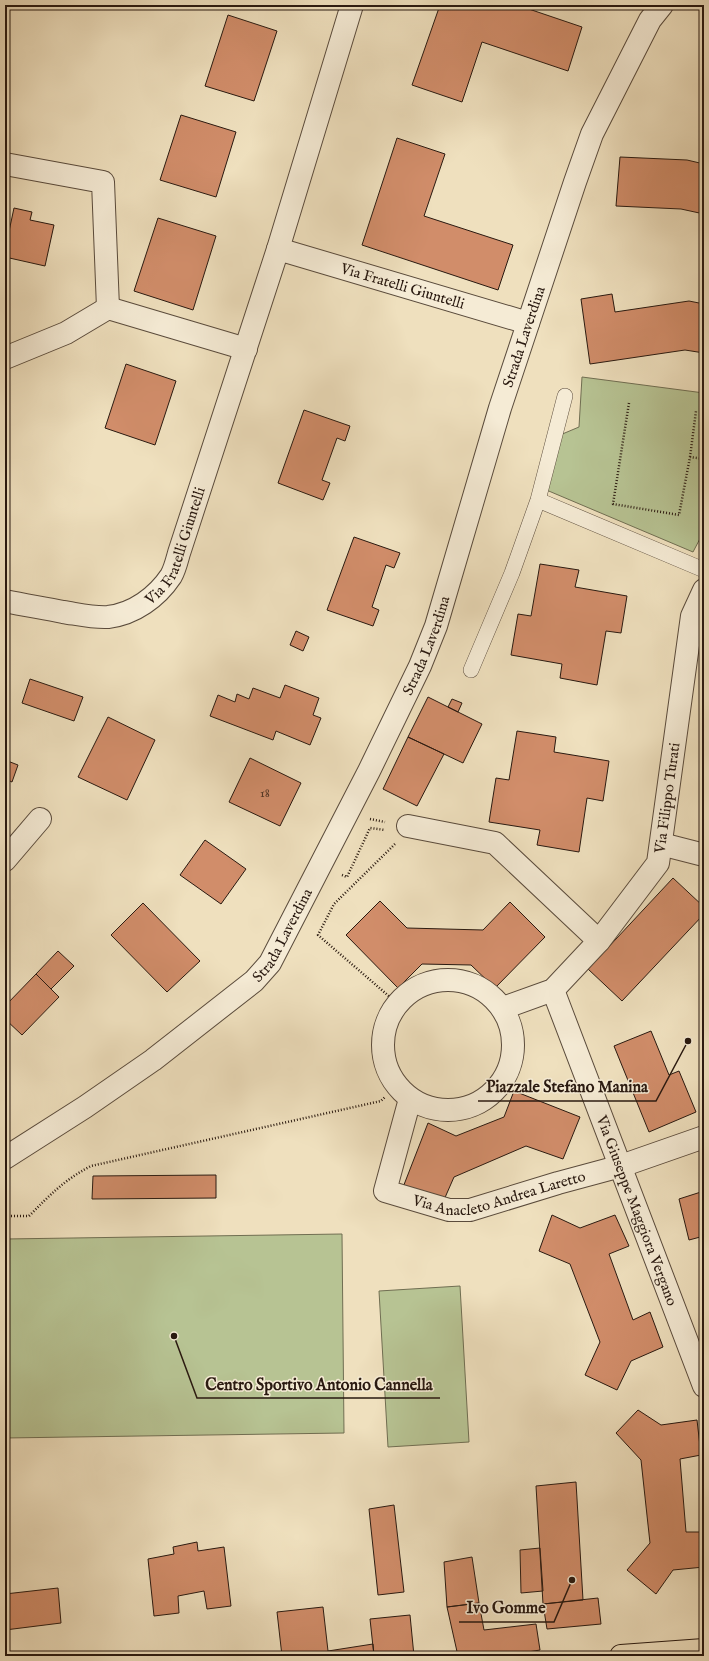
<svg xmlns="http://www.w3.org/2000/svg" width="709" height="1661" font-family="'IM FELL English',serif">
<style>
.green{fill:#b7c393;stroke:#706e52}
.building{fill:#d18d6a;stroke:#291910}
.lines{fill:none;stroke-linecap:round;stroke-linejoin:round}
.lane-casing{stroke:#5a4b3c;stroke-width:16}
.street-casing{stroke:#5a4b3c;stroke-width:24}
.primary-casing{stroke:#291910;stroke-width:24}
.path{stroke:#291910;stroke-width:2.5;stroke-dasharray:1 2;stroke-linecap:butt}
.lane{stroke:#f5ebd5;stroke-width:15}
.street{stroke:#f5ebd5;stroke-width:22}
.primary{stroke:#efe0be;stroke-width:22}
.labels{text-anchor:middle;stroke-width:3;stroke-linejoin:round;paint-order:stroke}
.number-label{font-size:13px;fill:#533626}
.street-label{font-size:15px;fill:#291910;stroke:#f5ebd5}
.leader{fill:none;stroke:#291910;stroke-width:1.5}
.callout-dot{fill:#291910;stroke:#f5ebd5;stroke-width:1.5}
.callout-label{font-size:16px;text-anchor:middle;font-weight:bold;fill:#291910;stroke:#f5ebd5;stroke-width:3;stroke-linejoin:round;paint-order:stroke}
</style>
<rect width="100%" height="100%" fill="#efe0be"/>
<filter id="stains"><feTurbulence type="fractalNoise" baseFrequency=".005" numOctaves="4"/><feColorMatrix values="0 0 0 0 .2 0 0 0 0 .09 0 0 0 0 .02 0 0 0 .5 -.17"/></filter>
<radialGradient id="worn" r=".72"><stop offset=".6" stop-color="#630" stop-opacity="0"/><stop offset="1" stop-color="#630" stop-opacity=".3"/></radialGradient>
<path class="green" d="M582 377 704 393V531L693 552 544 489 560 435 579 427Z
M342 1234 344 1433 5 1438V1239Z
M460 1286 469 1442 388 1447 379 1291Z"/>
<path class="building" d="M440 5H517L582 27 568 71 482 42 462 102 412 85Z
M228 15 277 31 254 101 205 86Z
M181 115 236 132 216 197 160 180Z
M397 138 445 154 424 216 513 245 498 290 362 245Z
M620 157 687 160 704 164V214L681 209 616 206Z
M14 208 32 212 30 220 54 225 45 266 5 257V250Z
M158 218 216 236 193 310 134 291Z
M612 294 615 312 689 301 704 304V353L685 350 590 364 581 299Z
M126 364 176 381 155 445 105 428Z
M304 410 350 426 345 441 337 438 322 480 330 483 323 500 278 483Z
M5 519H9L5 540Z
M354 537 400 553 394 568 386 565 372 607 379 610 373 626 327 610Z
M540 564 579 570 575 587 627 596 621 633 606 631 597 685 560 678 562 664 511 655 518 614 531 616Z
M296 631 309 637 303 651 290 645Z
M30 679 83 697 74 721 22 703Z
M285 685 319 698 313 715 321 718 310 745 276 731 273 740 210 716 218 695 235 702 237 694 249 699 253 688 280 698Z
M428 697 482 724 463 763 408 737Z
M452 699 462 703 458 712 448 707Z
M108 717 155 740 127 800 78 777Z
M517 731 556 737 554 752 609 761 603 801 587 798 579 852 537 845 540 830 489 822 496 778 509 780Z
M408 737 444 754 417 806 383 789Z
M250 758 301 783 280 826 229 802Z
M5 760 18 765 12 782 5 779Z
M205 840 246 869 221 904 180 875Z
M673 878 704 907V914L622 1001 588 969Z
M380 901 407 928 483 930 510 902 545 937 495 988 471 965 422 964 398 988 346 935Z
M143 903 200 961 167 992 111 935Z
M58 951 74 966 51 989 36 974Z
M36 974 59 997 22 1035 5 1019V1006Z
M651 1031 669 1075 679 1071 696 1112 649 1132 614 1046Z
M514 1091 580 1117 563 1159 526 1146 454 1177 440 1209 400 1195 428 1123 456 1136 504 1117Z
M216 1175V1198L92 1199 93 1176Z
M704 1191V1236L689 1240 679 1199Z
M552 1215 580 1228 615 1215 629 1246 609 1254 633 1320 650 1312 663 1347 631 1361 617 1390 585 1375 600 1342 570 1264 539 1251Z
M638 1410 661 1425 697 1420 701 1455 680 1459 686 1532H704V1567L673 1570 656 1594 627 1570 650 1543 641 1460 616 1433Z
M576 1482 583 1600 543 1604 536 1486Z
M394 1505 404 1592 378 1595 369 1509Z
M197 1542 198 1551 224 1547 231 1606 207 1609 204 1591 178 1596 179 1613 154 1616 148 1559 174 1554 173 1547Z
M540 1548 543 1591 521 1593 520 1550Z
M472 1557 479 1603 447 1607 444 1562Z
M58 1588 61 1623 5 1630V1594Z
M598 1598 601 1624 547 1629 543 1604Z
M479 1603 484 1630 536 1624 540 1650 504 1656H458L447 1607Z
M323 1607 328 1651 373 1644 374 1656H282L277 1612Z
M410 1615 414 1656H374L370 1619Z"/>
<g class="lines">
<defs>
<path id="lane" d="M538 500 704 570
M471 670 512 573 538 500 565 396"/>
<g id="street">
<path d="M5 164 103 182 108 308"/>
<path d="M278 249 352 5"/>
<path d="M5 358 66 333 108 308 246 349"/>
<path id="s1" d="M5 601C24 605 43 608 63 612 77 614 94 618 108 617 134 614 157 597 171 576 175 569 177 560 179 553L278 249 528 323"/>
<path d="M408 826 495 843 599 941"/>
<path d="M661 844 704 855"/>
<path d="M5 860 40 819"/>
<circle cx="448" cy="1045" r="65"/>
<path id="s2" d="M553 990 704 1386"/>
<path id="s3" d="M503 1008 553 990 599 941 658 863 692 616 704 590"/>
<path id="s4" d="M410 1099 385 1191 449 1210H470L558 1183 621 1166 704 1137"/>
<path id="s5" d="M5 1158 85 1107 153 1060 254 981 270 963 369 771 420 666 436 626 500 408 575 182 592 134 650 20 662 5"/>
</g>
<path id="primary" d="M621 1656 704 1650"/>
</defs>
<use href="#lane" class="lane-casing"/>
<use href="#street" class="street-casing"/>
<use href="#primary" class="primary-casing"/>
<path class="path" d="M629 403 613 504 679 515 690 457 704 459
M690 457 696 411
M370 819 385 822
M395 844 334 904 318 935 398 1004
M342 875 347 877 370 828 385 830
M5 1216H29C50 1195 64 1180 91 1166L381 1101 385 1097"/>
<use href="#lane" class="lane"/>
<use href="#street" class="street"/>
<use href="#primary" class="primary"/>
</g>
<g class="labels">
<g class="number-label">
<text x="265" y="797">18</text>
</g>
<g class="street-label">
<text dy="5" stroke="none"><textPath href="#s1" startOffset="656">Via Fratelli Giuntelli</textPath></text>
<text dy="5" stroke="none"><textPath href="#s5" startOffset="1008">Strada Laverdina</textPath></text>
<text dy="5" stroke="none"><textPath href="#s1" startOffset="211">Via Fratelli Giuntelli</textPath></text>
<text dy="5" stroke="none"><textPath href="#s5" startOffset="684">Strada Laverdina</textPath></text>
<text dy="5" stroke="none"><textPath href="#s3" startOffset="284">Via Filippo Turati</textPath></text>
<text dy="5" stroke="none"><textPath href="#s5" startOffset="360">Strada Laverdina</textPath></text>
<text dy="5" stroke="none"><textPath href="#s4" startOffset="214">Via Anacleto Andrea Laretto</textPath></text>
<text dy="5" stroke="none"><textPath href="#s2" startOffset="236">Via Giuseppe Maggiora Vergano</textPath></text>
</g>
</g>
<path class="leader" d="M688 1041L656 1101H478M174 1336L197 1398H440M572 1580L554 1622H459"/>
<g class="callout-dot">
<circle cx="688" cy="1041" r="4"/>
<circle cx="174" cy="1336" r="4"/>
<circle cx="572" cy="1580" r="4"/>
</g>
<g class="callout-label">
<text x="567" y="1092">Piazzale Stefano Manina</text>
<text x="319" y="1390">Centro Sportivo Antonio Cannella</text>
<text x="506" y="1613">Ivo Gomme</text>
</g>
<rect width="709" height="1661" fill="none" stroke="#efe0be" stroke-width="20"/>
<rect x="6" y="6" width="697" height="1649" fill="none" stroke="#291910" stroke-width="2"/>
<rect x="10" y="10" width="689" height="1641" fill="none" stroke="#291910"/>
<rect width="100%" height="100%" filter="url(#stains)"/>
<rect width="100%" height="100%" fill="url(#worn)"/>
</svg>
